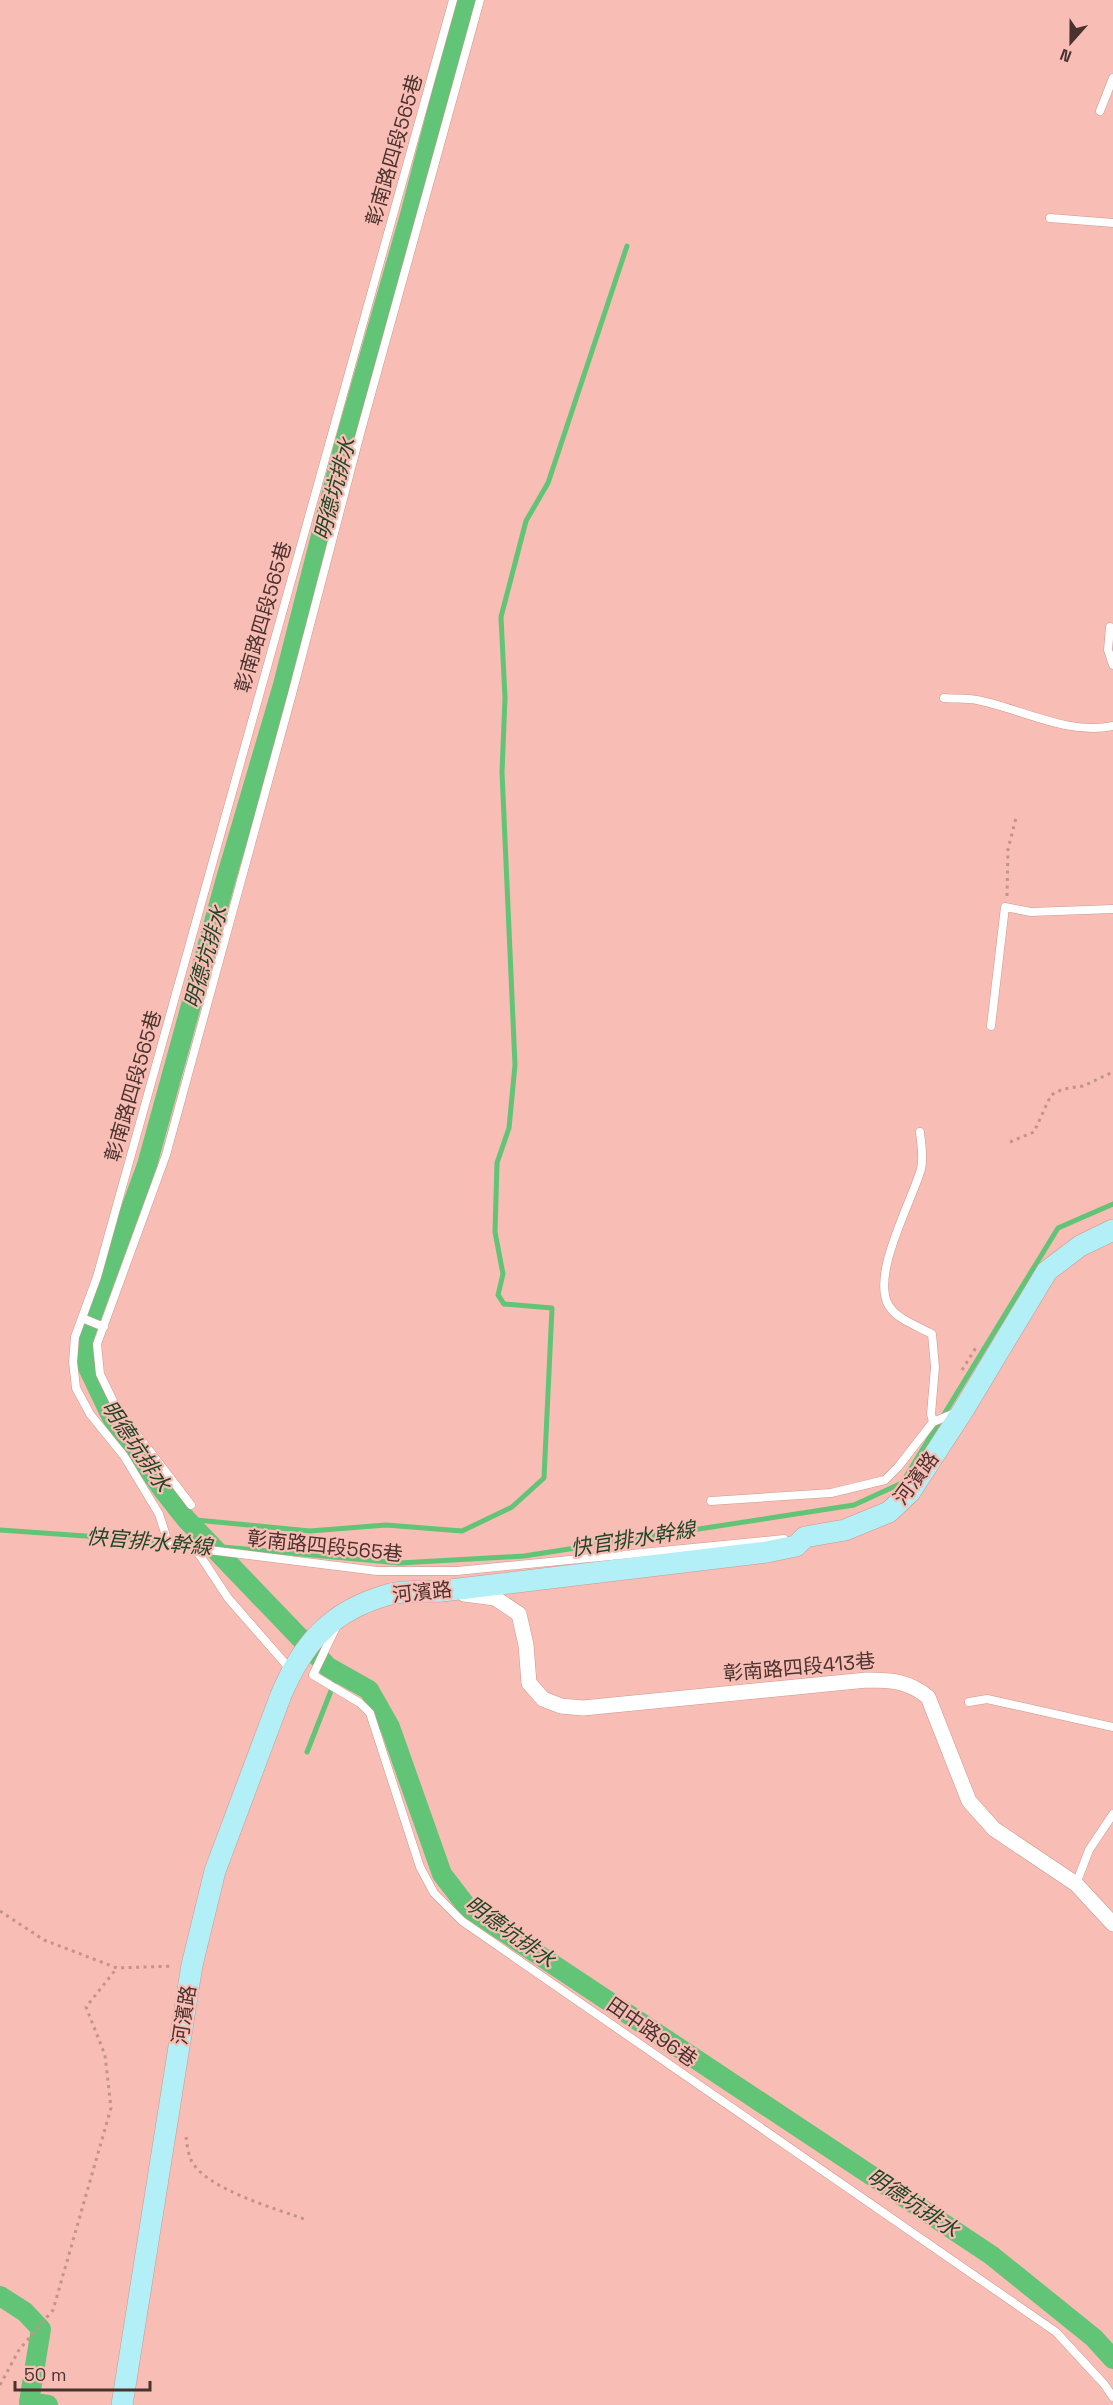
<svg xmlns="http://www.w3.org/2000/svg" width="1113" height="2405" font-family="'Space Grotesk','Noto Sans TC',sans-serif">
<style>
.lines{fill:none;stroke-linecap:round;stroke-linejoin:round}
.stream{stroke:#61c477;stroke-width:5}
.canal{stroke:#61c477;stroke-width:20}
.lane-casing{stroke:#d0978e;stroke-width:9}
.street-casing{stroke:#d0978e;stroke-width:16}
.secondary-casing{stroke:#d0978e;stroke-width:22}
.path{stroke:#c3938c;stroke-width:3;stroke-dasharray:3 4.5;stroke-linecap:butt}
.lane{stroke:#fff;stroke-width:8}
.street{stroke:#fff;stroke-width:15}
.secondary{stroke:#b2eff6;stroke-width:21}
.labels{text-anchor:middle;stroke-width:4.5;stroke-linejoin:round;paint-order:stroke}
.street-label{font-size:20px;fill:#4a322f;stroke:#f8bdb4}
.water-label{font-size:21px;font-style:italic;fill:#1e4627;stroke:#f8bdb4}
</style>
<rect width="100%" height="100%" fill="#f8bdb4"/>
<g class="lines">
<path class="stream" d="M186 1519 310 1531 386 1525 462 1531 512 1507 544 1478 552 1308 504 1304 498 1295 503 1274 495 1232 497 1163 509 1128 515 1065 502 772 505 698 501 617 526 521 548 483 627 246
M0 1530 171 1542
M189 1544 400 1563 524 1556 854 1505 902 1483 1058 1228 1113 1204
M307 1752 338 1673
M27 2405 29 2402"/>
<path class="canal" d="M466 0 410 215 344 445 283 685 227 875 147 1165 87 1329 83 1346 84 1359 112 1418 163 1490 186 1519 328 1667 369 1690 390 1727 442 1874 468 1908 991 2255 1094 2338 1113 2359
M0 2296 25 2312 41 2329 29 2402 48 2405"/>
<defs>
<path id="lane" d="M453 0 97 1277 75 1337 73 1362 76 1388 90 1414 124 1456 159 1514 169 1545 377 1571H457L784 1539
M1100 111 1113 78
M1050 218 1113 223
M1110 627 1108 650 1113 665
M944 698C955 699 966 698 977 700 1019 708 1069 736 1113 726
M991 1026 1005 907 1031 912 1113 909
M920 1132C921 1143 924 1158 921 1169 912 1201 870 1276 889 1306 898 1320 918 1326 932 1334L935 1367 931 1414 933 1422 955 1413
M82 1318 104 1327
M711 1501 831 1493 885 1480 898 1467 933 1422
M191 1505 116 1407 100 1374 97 1344 166 1155 292 694 360 434 480 0
M195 1548 228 1598 290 1669
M336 1627 313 1675 360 1703 370 1713 420 1867 434 1893 462 1921 1056 2332 1104 2384 1113 2397
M969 1702 987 1699 1113 1727
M1076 1884 1089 1850 1113 1814"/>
<path id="street" d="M464 1594 495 1598 519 1614 526 1645 529 1683 543 1699 561 1706 583 1708 867 1680C892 1680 908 1681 928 1697L969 1801 994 1829 1076 1884 1113 1924"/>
<path id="secondary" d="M122 2405 192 1965 215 1871 281 1695C303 1643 331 1611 387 1595 403 1590 424 1592 442 1591L767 1552 796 1546 805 1537 845 1530 889 1512 910 1492 964 1409 1047 1271 1080 1246 1113 1230"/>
</defs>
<use href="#lane" class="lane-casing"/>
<use href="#street" class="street-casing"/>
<use href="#secondary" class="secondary-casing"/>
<path class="path" d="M1007 896 1008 849 1016 818
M1010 1142 1034 1132 1051 1095 1063 1089 1083 1086 1113 1072
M962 1370 977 1346
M0 1911 44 1940 117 1968 173 1966
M186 2137C187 2144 188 2153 191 2160 205 2189 277 2209 307 2220
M0 2385 19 2350 53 2310 111 2108 105 2055 86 2007 117 1968"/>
<use href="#lane" class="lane"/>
<use href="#street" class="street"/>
<use href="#secondary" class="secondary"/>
</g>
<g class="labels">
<g class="street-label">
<text transform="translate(394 150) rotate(-74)" y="7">彰南路四段565巷</text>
<text transform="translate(263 617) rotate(-74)" y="7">彰南路四段565巷</text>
<text transform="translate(133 1086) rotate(-74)" y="7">彰南路四段565巷</text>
<text transform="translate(916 1478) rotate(-53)" y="7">河濱路</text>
<text transform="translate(325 1546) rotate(6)" y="7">彰南路四段565巷</text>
<text transform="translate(422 1592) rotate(-6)" y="7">河濱路</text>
<text transform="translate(799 1667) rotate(-5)" y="7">彰南路四段413巷</text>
<text transform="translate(184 2015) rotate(-81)" y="7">河濱路</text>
<text transform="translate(652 2032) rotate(35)" y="7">田中路96巷</text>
</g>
<g class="water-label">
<text transform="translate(335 489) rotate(-75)" y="7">明德坑排水</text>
<text transform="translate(206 957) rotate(-74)" y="7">明德坑排水</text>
<text transform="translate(136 1446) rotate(56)" y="7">明德坑排水</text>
<text transform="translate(633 1539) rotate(-9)" y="7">快官排水幹線</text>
<text transform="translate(149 1542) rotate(5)" y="7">快官排水幹線</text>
<text transform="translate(510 1932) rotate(36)" y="7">明德坑排水</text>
<text transform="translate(913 2203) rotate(34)" y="7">明德坑排水</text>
</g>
</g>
<g transform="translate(1071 42) rotate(201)" stroke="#f8bdb4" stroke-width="4.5" paint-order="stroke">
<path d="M0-4.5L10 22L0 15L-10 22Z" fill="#4a322f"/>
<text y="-9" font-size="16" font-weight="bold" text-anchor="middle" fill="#4a322f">N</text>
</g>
<path d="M15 2381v9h135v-9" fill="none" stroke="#4a322f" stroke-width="3"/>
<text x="24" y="2381" font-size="18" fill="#4a322f" stroke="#f8bdb4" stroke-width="4.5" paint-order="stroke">50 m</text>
</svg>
